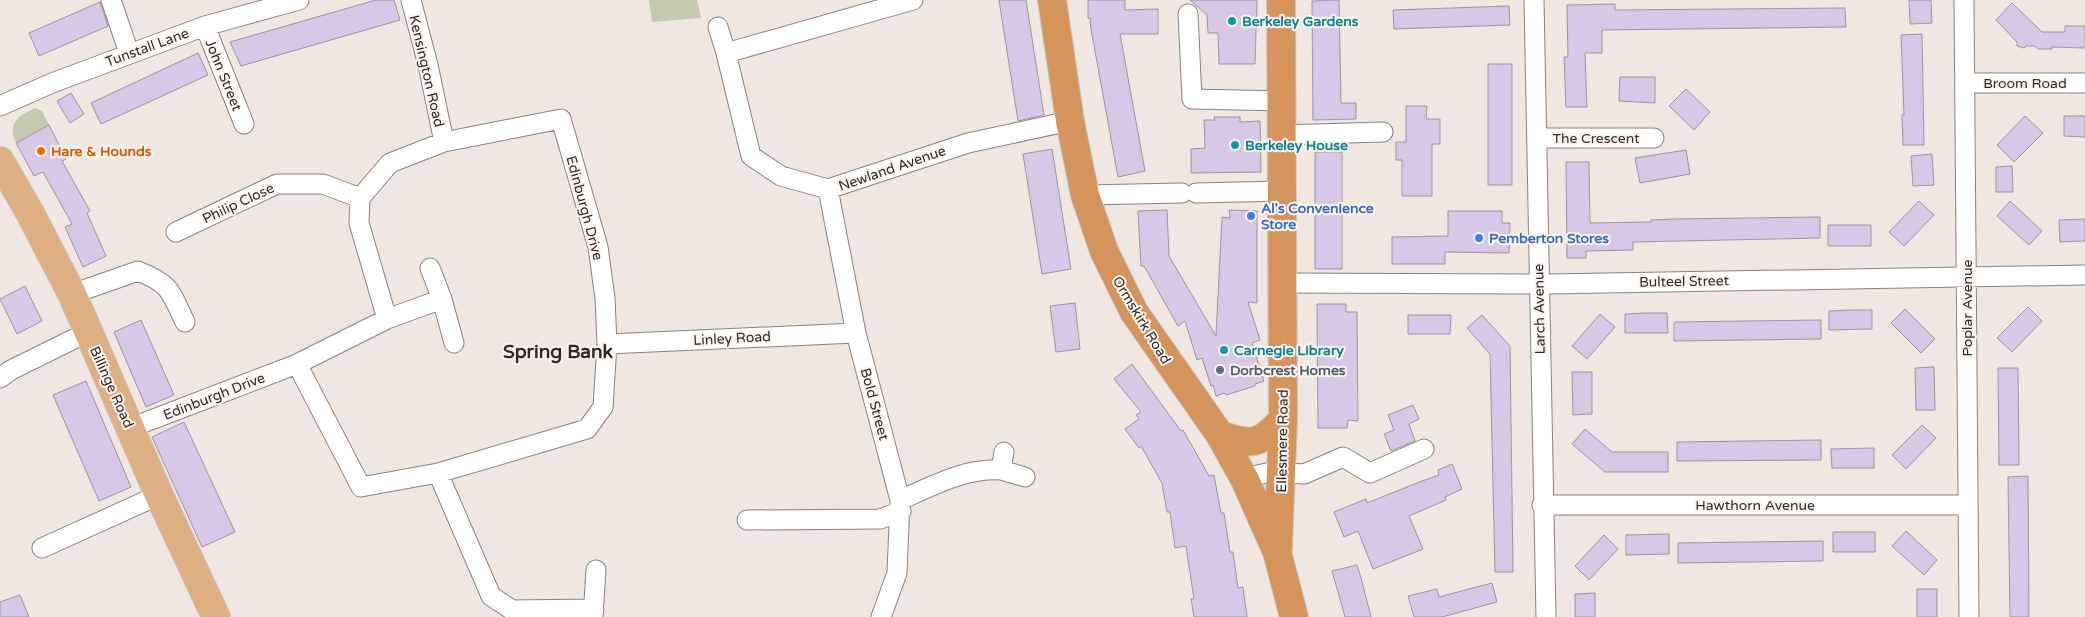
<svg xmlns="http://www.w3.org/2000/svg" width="2085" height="617" font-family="'Varela Round',sans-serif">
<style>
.green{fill:#c6cab1}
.building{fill:#d7c8e8;stroke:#9a969e}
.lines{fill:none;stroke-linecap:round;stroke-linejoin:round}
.minor-casing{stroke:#8a827d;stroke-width:21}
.primary-casing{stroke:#c9c8c7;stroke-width:30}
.trunk-casing{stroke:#c9c8c7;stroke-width:30}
.minor{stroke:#fff;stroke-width:19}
.primary{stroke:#dfaf84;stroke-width:28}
.trunk{stroke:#d4945b;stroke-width:28}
.culture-dot{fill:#0f9aa8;stroke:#fdf4ef;stroke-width:2}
.food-dot{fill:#e8710a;stroke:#fdf4ef;stroke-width:2}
.shop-dot{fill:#3f7fe0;stroke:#fdf4ef;stroke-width:2}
.service-dot{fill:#5c6f8a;stroke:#fdf4ef;stroke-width:2}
.labels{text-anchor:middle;stroke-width:4;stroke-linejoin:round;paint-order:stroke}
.culture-label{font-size:14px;font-weight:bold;fill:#0d838f;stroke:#fdf4ef;text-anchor:start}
.street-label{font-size:14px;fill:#2e2b29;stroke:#fdf4ef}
.food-label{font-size:14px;font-weight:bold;fill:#c56008;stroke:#fdf4ef;text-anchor:start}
.shop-label{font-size:14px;font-weight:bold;fill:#366cbe;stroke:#fdf4ef;text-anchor:start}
.service-label{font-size:14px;font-weight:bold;fill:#4e5e75;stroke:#fdf4ef;text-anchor:start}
.district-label{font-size:19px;font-weight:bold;fill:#2e2b29;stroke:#fdf4ef}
</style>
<rect width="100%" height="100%" fill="#f0e7e2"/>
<path class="green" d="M649 0H697L701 18 652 22Z
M35 108 42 111 49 125 16 143C7 123 18 116 35 108Z"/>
<path class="building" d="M376 0H394L400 20 241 66 230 42Z
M999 0H1026L1044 115 1018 121Z
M1088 0H1125V10L1158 9V34H1120L1145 171 1118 177 1091 29 1090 18H1088Z
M1190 0H1257L1255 64H1219L1218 33H1208L1207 15Z
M1339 0 1341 103H1356V119L1313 120 1312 1Z
M1909 0H1931L1932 23 1910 24Z
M100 2 108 26 39 56 29 33Z
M2012 3 2042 32H2065V26H2085V48L2052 47V49H2038L2035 46H2026L2024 48 2017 46V42L1996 20Z
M1615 4V10L1845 8 1846 27 1602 30V53H1585L1587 107H1566L1564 57H1568L1567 5Z
M1509 6 1510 25 1394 29 1393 10Z
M1922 34 1924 145H1903L1902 115H1904L1901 35Z
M198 53 208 75 101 124 91 103Z
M1488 64H1512V185H1488Z
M1620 77H1655V103L1619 101Z
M1686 89 1710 112 1694 130 1669 106Z
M71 93 84 114 70 123 57 101Z
M1406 106H1427L1426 119H1440V144H1432V196H1402V160H1396V142H1406Z
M2025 116 2043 133 2014 162 1997 145Z
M2064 116H2085V137L2064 136Z
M1214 117H1240V122L1260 121 1261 172 1191 173V149L1205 148 1204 120H1215Z
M49 125 66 159 62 161 90 211 87 213 106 256 83 267 65 227 72 224 43 172 34 176 16 143Z
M1052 149 1071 269 1042 274 1023 154Z
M1686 150 1690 174 1640 183 1635 158Z
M1315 152H1342V269H1315Z
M1932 154 1934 185 1913 186 1911 156Z
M1566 162H1589L1590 223 1651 222V220L1674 219 1820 217V238L1633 242V250L1586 251V258H1567Z
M2012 166 2013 192H1996V167Z
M1919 201 1934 215 1904 246 1889 232Z
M2010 201 2042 231 2029 245 1997 216Z
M1167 210 1169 256 1216 336 1222 217 1230 218 1229 210 1257 211V303L1248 302 1260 340 1252 343 1264 381 1255 384V386L1226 395 1225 393 1216 396 1213 385 1211 386 1202 358 1197 360 1185 321 1178 326 1144 266H1141L1138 211Z
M1448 211H1502V223H1510L1509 253 1445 252V264H1392V237L1448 236Z
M2085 219V241L2060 242 2059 220Z
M1828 225H1871V246H1828Z
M25 286 42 321 17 334 0 299Z
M1075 303 1080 349 1056 352 1050 306Z
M1317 304H1346V312H1357L1358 421 1348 420 1347 428H1318Z
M2028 307 2042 321 2012 352 1997 338Z
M1905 309 1935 339 1921 353 1891 323Z
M1850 310H1872V329L1829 330V311Z
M1646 313H1667L1668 333H1625V314Z
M1600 314 1615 327 1587 359 1572 346Z
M1408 315H1451L1450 334H1408Z
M1482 315 1510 346 1513 572H1495L1490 354 1467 328Z
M141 320 174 395 146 407 114 332Z
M1821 320V339L1674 341V322Z
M1132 364 1181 431 1183 430 1209 476 1214 475 1221 513H1224L1230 552H1233L1238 588 1243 587 1247 617H1194L1191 599H1194L1186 546 1175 548 1170 512H1167L1162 483 1141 446 1139 448 1125 429 1139 419 1136 415 1141 412 1114 379Z
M1934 367 1935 410H1916L1915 368Z
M1998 368H2018L2019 465H1999Z
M1572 372H1592V414L1573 415Z
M86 381 131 487 99 501 53 395Z
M1413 405 1419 419 1409 424 1415 441 1391 451 1384 434 1394 430 1388 415Z
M184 422 235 532 202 547 152 437Z
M1922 425 1936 438 1906 469 1892 455Z
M1585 429 1612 452H1668V472H1605L1572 444Z
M1821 440V460L1677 461V442Z
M1874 448V468H1832L1831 449Z
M1452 464 1462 489 1445 497 1446 500 1409 516 1423 549 1373 569 1358 531 1344 537 1334 512 1366 499 1367 503 1422 481 1439 475 1438 470Z
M2028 476 2029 617H2010L2008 477Z
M1906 531 1937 560 1924 575 1892 546Z
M1833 532H1875V552H1833Z
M1669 534V554L1626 555V535Z
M1604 535 1618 549 1589 580 1575 566Z
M1823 541V561L1678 563V543Z
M1357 565 1361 578 1371 617H1345L1332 571Z
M1492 583 1497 602 1442 617H1414L1408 596 1437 589 1439 597Z
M1917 589H1937V617H1917Z
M1595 593V617H1575V594Z
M20 595 29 617H0V602Z"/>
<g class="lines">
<defs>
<path id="minor" d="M111 0 129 53
M411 0 428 65 444 142
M913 0 726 53 751 156 781 176 828 189 968 143 1070 121
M1534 0 1546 617
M1964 0 1969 617
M1188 14 1192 99 1282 101
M205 26 244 124
M718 27 726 53
M1965 83H2085
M0 106 52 83 205 26 299 0
M1282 135 1383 132
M1538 138H1654
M828 189 856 333 900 500 897 573 881 617
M1196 193 1283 191
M1085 195 1182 193
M176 232 277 184H323L360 198
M430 268 442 299 454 343
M1284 283 1548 284 2085 275
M72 294 138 271C171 284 170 291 185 322
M387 319 442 299
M607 344 856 333
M0 378 11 370 88 332
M130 428 297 364 387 319 359 223 360 198 390 163 444 142 561 119 598 247 605 298 607 344 603 407 587 429 438 473 361 487 297 364
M1004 452 1001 470 1025 477
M438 473 491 596 512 610 594 609
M1245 480 1257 475 1272 472 1304 474 1343 457 1370 473 1424 449
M900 500C933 486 964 468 1001 470
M1542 505H1968
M747 520 880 519 901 511
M42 548 159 495
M593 617 596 570"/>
<path id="primary" d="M0 161 30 213 72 294 159 495 216 617"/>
<path id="trunk" d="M1052 0 1070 121 1085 195 1104 251 1134 312 1220 435 1245 480 1277 552 1294 617
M1220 435C1251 446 1261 445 1283 419
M1278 548 1283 419 1281 0"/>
</defs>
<use href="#minor" class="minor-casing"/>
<use href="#primary" class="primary-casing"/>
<use href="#trunk" class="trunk-casing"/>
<use href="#minor" class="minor"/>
<use href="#primary" class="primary"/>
<use href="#trunk" class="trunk"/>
</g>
<g class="culture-dot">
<circle cx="1232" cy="21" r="5"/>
<circle cx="1235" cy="145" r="5"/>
<circle cx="1224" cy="350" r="5"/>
</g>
<circle class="food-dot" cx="41" cy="151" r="5"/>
<g class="shop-dot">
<circle cx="1251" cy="216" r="5"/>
<circle cx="1479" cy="238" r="5"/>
</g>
<circle class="service-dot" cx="1220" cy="370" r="5"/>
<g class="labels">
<g class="culture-label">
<text x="1242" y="26">Berkeley Gardens</text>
<text x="1245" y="150">Berkeley House</text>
<text x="1234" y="355">Carnegie Library</text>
</g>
<g class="street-label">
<text transform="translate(147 47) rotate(-20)" y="5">Tunstall Lane</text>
<text transform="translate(427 71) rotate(77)" y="5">Kensington Road</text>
<text transform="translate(224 75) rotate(68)" y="5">John Street</text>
<text x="2025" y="88">Broom Road</text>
<text x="1596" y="143">The Crescent</text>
<text transform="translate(892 168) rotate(-19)" y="5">Newland Avenue</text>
<text transform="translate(238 203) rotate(-25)" y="5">Philip Close</text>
<text transform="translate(585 208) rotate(75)" y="5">Edinburgh Drive</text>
<text transform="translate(1684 281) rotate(-1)" y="5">Bulteel Street</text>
<text transform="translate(1967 308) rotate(-90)" y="5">Poplar Avenue</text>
<text transform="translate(1539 309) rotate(-91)" y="5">Larch Avenue</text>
<text transform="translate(1142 320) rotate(59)" y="5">Ormskirk Road</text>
<text transform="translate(732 338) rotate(-3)" y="5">Linley Road</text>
<text transform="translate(112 387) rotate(66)" y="5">Billinge Road</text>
<text transform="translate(214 396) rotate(-21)" y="5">Edinburgh Drive</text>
<text transform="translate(875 404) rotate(75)" y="5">Bold Street</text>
<text transform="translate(1282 441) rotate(-89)" y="5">Ellesmere Road</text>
<text x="1755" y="510">Hawthorn Avenue</text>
</g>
<g class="food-label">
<text x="51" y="156">Hare &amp; Hounds</text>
</g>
<g class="shop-label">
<text x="1261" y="213">Al's Convenience<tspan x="1261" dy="16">Store</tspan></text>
<text x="1489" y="243">Pemberton Stores</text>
</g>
<g class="service-label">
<text x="1230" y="375">Dorbcrest Homes</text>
</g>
<g class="district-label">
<text x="558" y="358">Spring Bank</text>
</g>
</g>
</svg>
